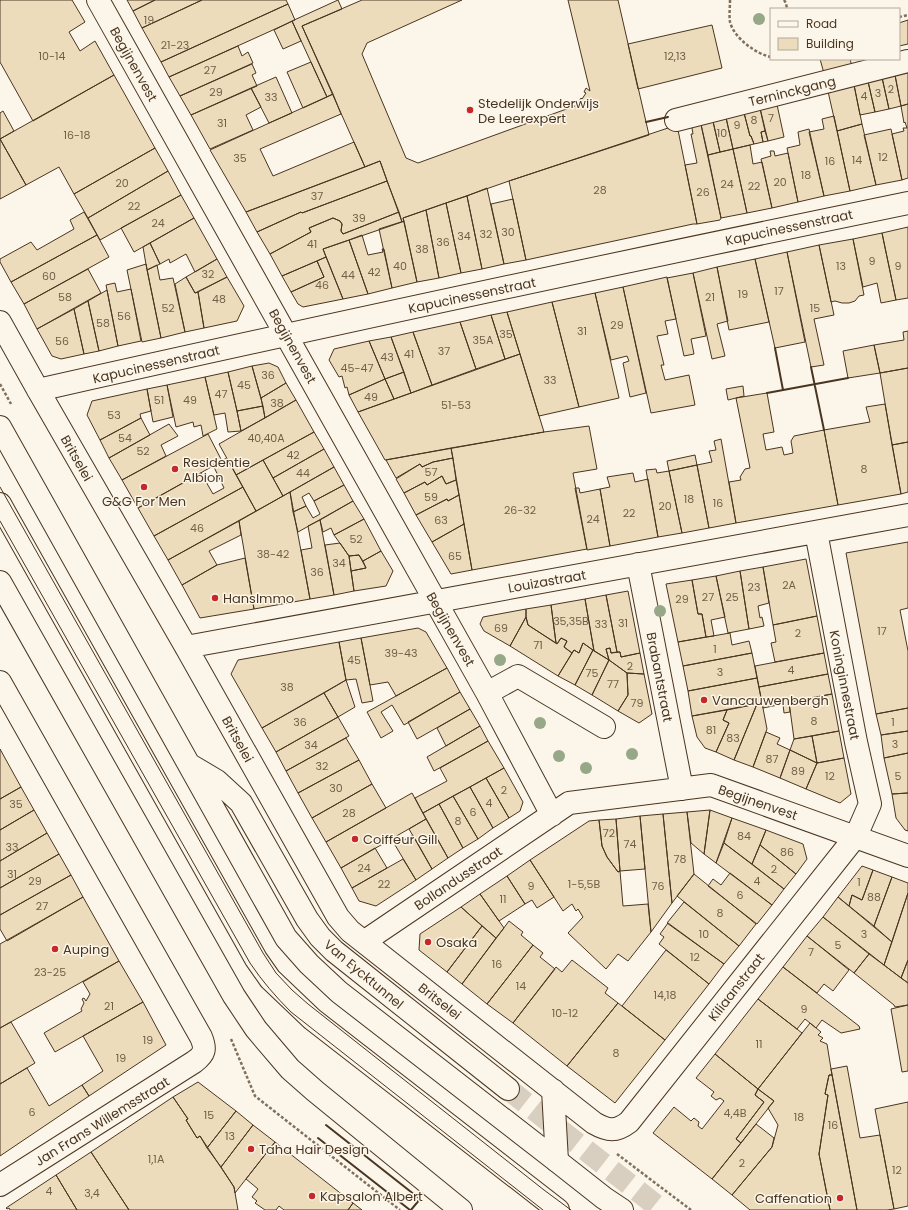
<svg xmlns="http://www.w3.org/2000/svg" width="908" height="1210" font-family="Poppins,sans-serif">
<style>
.building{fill:#ecdcbc;stroke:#4a3520}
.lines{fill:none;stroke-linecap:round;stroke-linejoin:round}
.major-tunnel{stroke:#d8cfc1;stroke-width:22;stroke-dasharray:22 11;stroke-linecap:butt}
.minor-casing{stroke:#4a3520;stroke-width:24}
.major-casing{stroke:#4a3520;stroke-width:24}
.path{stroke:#7f6f5c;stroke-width:2.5;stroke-dasharray:3 2;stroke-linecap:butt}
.minor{stroke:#fbf6e9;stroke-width:22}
.major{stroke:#fbf6e9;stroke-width:22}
.tram{stroke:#4a3520;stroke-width:1}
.wall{stroke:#4a3520;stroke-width:2}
.tree{fill:#96a887}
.poi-dot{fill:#c62828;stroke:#fbf6e9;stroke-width:1.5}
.labels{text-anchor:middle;stroke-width:3;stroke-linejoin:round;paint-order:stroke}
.number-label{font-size:11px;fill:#725f47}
.street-label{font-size:13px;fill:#4a3520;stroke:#fbf6e9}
.poi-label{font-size:13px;fill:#4a3520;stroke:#fbf6e9;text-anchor:start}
</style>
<rect width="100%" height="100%" fill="#fbf6e9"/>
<path class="building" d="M0 0H72L85 22 69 32 80 51 95 41 114 75 33 121 0 62Z
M127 0H155L133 11Z
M155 0H202L142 28 133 11Z
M202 0H286L288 4 161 62 142 28Z
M338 0 342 9 302 26 333 94 327 97 292 21Z
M362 0H462L367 43 362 54 406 158 418 163 583 103 579 101 581 98 582 99 586 93 584 92 586 88 590 91 568 0H618L649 135 509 181 403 218 404 221 402 222 380 161 365 167 302 26Z
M288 4 295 20 169 77 161 62Z
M908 20V44L899 46V23Z
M292 21 301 41 283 49 274 30Z
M712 25 722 68 638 89 628 44Z
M238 46 242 56 248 52 253 63 180 96 169 77Z
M820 59H850L853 70 825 77Z
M311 62 327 97 303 108 287 72Z
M252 64 256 73 252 75 257 86 191 115 180 96Z
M908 66V104L901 106 894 70Z
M894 70 901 106 889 109 881 73Z
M881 73 889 109 875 112 867 77Z
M114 75 155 148 74 194 59 167 26 185 0 139Z
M276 77 292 113 269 123 251 88Z
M867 77 875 112 860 115 853 80Z
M853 80 862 124 837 131 827 87Z
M251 88 261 107 246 115 253 130 210 149 191 115Z
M333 94 341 114 260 149 273 176 354 142 365 167 246 212 210 150Z
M776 100 784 137 768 141 759 104Z
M759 104 765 131 761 132 763 142 754 144 751 136H750L743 109Z
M908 104V178L902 180 892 134 904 131 903 128H907L905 122 904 123 901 106Z
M743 109 750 136H751L754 144 733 149 725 113Z
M3 111 14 131 0 139V113Z
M725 113 733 149 720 152 712 117Z
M834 116 850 191 824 196 809 132 824 129 822 119Z
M712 117 720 152 708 155 700 120Z
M700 120 721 218 720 220 697 224 685 165 697 163 691 134H693L691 122Z
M862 124 876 185 850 191 837 131Z
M677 125 697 224H693L526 260 509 181Z
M809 129 824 196 798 202 787 148 800 145 798 132Z
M891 129 902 180 876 185 864 135Z
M765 131 768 141 763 142 761 132Z
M0 139 26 185 0 199Z
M750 145 753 164 762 162 772 208 747 213 733 149Z
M155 148 168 171 88 218 74 194Z
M733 149 747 213 721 218 708 155Z
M770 151H774L775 156 788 153 798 202 772 208 761 159 771 156Z
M380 161 387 181 302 213 301 212 257 232 246 212Z
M168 171 181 195 100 240 88 218Z
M387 181 399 212 343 234 341 231 342 224 340 221 333 218 309 228 311 232 270 254 257 232 301 212 302 213Z
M487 188 504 264 482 269 467 196Z
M181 195 194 218 134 252 121 228Z
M467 196 482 269 461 273 446 203Z
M513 199 526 260 504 264 491 204Z
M446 203 461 273 439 278 426 210Z
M426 210 439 278 417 282 403 218Z
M84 212 97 235 11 282 0 262V259L31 242 37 250 74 229 70 220Z
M399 212 402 222 323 249 326 257 282 276 270 254 311 232 309 228 333 218 340 221 342 224 341 231 343 234Z
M194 218 217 259 195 272 186 254 170 263 169 259 160 264 150 243Z
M404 221 417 282 392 288 379 229Z
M908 227V298L896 300 882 233Z
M882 233 896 300 881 303 877 283 863 287 853 239Z
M97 235 109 257 24 304 11 282Z
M362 235 368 255 383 252 382 249H384L392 288 368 294 349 240Z
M853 239 864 295 859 296 855 301 849 303H842L835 301 831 302 819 245Z
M349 240 368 294 343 299 323 249Z
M150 243 160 264 147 270 143 247Z
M819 245 834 315 814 319 824 365 811 367 787 252Z
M787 252 805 342 775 348 755 259Z
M326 257 343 299 303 307 298 304 291 292 324 277 317 261Z
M217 259 227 277 195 293 186 277Z
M755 259 769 322 729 330 717 267Z
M317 261 324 277 291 292 282 276Z
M146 264 161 338 142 342 127 270Z
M157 265 160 280 173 278 185 332 161 338 147 270Z
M717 267 728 321 717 324 725 356 712 359 693 273Z
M88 269 101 293 37 329 24 304Z
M693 273 706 336 691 339 694 354 684 356 667 278Z
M186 277 195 293 198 292 204 328 185 332 175 284Z
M227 277 244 306 237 321 204 328 198 292Z
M667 277 676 319 665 321 668 334 657 336 664 365H661L665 380 689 375 695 405 651 413 623 287Z
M115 283 117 292 131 289 141 341 118 346 106 285Z
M623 287 646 393 630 397 623 363 629 361 627 356 611 360 595 293Z
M107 290 118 346 99 351 88 301Z
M595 293 619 398 579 407 552 302Z
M88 301 99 351 84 354 74 309Z
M552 302 579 407 539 416 507 312Z
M74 309 84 354 61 359 52 356 37 329Z
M507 312 520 354 505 359 491 315Z
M491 315 505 359 476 369 460 322Z
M460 322 476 369 432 385 413 332Z
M908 331V368L880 373 874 345 904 340 903 332Z
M413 332 432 385 411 393 391 337Z
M391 337 404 372 385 379 369 341Z
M369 341 385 379 349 395 347 387 345 388 342 376 339 377 329 360 334 349Z
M874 345 880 373 848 378 843 351Z
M520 354 544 432 385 460 358 412Z
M269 363 278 367 286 383 261 398 252 366Z
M252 366 263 406 237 411 228 372Z
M908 368V442L892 445 880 373Z
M228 372 237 411 241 431 228 432 225 413 214 415 205 377Z
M404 372 411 393 394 399 385 379Z
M205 377 217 429 203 436 201 425 194 427 193 422 176 427 167 385Z
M385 379 394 399 358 412 349 395Z
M286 383 296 400 265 418 261 398Z
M167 385 173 417 153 422 147 389Z
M743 386 744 396 728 400 726 389Z
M147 389 151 411 140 414 141 418 100 440 87 415 92 401Z
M767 393 774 432 763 434 766 450 782 447 784 455 793 453 791 441 794 436 824 430 838 505 736 523 729 482 741 480 740 477 745 469 750 468 736 398Z
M296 400 314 432 236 475 219 444Z
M885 404 901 494 838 505 824 430 870 422 866 407Z
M263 406 265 418 241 431 237 411Z
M141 418 150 435 109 458 100 440Z
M169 424 178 436 161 445 166 456 122 480 109 458Z
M589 426 597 469 573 473 587 549 472 570 451 448 544 432Z
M314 432 324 449 273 478 263 460Z
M208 434 222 461 138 508 122 480Z
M721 439 736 523 709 528 697 465 712 462 709 451 716 450 714 441Z
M908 442V492L901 494 892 445Z
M451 448 453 458 433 462 422 467 420 464 396 478 386 460Z
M324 449 334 467 283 496 273 478Z
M695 455 697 465 669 471 667 461Z
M227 458 243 487 154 536 138 508 201 473 213 494 224 488 213 465Z
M453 458 456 480 446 484 442 476 427 485 425 482 404 493 396 479 420 464 422 467 433 462Z
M263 460 283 496 256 511 236 475Z
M697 465 709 528 682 533 669 471Z
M334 467 344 485 314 501 309 493 302 497 306 506 293 512 290 492Z
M656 469 657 473 669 471 682 533 658 537 646 470Z
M633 473 635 482 648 479 658 537 610 546 600 489 610 487 607 477Z
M442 476 446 484 456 480 459 495 448 501 447 499 416 515 404 493 425 482 427 485Z
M344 485 353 501 298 532 293 512 306 506 313 518 320 514 314 501Z
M243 487 256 511 168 560 154 536Z
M575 488H579L580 493 600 489 610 546 587 550Z
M290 492 310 599 254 609 239 521Z
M459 495 464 524 432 542 416 515 447 499 448 501Z
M353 501 364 519 334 535 331 528 323 532 320 520Z
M364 519 381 551 363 561 359 555 349 556 334 535Z
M320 520 334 595 310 599 301 550 312 548 308 526Z
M239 521 241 535 209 551 217 565 182 585 168 560Z
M464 524 472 570 451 574 432 542Z
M908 542V608L900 610 908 651V708L876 714 846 553Z
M340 543 349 556 354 591 334 595 325 545Z
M381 551 393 571 386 586 354 591 351 571 366 568 363 561Z
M359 555 366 568 351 571 349 556Z
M245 558 254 609 200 618 182 585 217 565Z
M806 559 817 616 773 625 763 567Z
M763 567 769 603 758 606 760 618 762 617 764 626 749 629 740 571Z
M740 571 749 629 728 633 716 576Z
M716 576 725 617 711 620 714 636 706 637 702 614H698L692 580Z
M692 580 698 614H702L706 637 678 642 666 584Z
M628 591 640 653 621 657 620 652H617L606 595Z
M606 595 617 652 611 653 610 648 606 649 609 660 594 651 585 599Z
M585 599 594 651 583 643 579 653 574 650 572 653 564 647 567 641 561 638 557 644 556 643 551 605Z
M551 605 556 643 528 625 526 617V609Z
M526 609V617L510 646 484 631 480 624 483 617Z
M817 616 824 653 775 662 771 643 776 642 773 625Z
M526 617 528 625 557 644 561 638 567 641 564 647 572 653 558 676 510 646Z
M418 628 426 632 447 668 396 696 388 682 370 685 361 638Z
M730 633 732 645 749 641 752 653 683 666 678 642Z
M361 638 373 701 362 703 356 679 346 680 339 642Z
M339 642 346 680 262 728 231 674 238 660Z
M583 643 593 650 575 685 558 676 574 650 579 653Z
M610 648 611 653 620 652 621 657 640 653 644 674 627 673 609 660 606 649Z
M593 650 609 660 592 695 575 685Z
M752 653 757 678 688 691 683 666Z
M824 653 828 674 759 687 755 666Z
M609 660 627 673 628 695 618 711 592 695Z
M447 668 460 692 404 725 392 705 381 712 393 731 381 738 367 712Z
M627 673 644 674 652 714 639 723 618 711 628 695Z
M828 674 832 694 789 702 790 712 784 713 783 704 763 708 759 687Z
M757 678 762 703 692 716 688 691Z
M346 680 355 707 338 717 324 693Z
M460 692 470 709 417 739 408 722Z
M324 693 338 717 276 752 262 728Z
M832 694 839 731 794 739 789 702Z
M762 703 767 729 753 767 734 760 757 704Z
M757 704 734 760 716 752 729 723 723 720 727 710Z
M908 708V731L881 735 876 714Z
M470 709 480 726 446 746 437 728Z
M727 710 723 720 729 723 716 752 705 748 697 737 692 716Z
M338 717 349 736 286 771 276 752Z
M480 726 488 741 434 771 427 757Z
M839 731 844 758 817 763 812 736Z
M908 731V753L884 758 881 735Z
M766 732 780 738 777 744 790 750 780 778 753 767Z
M812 736 817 763 790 750 794 739Z
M346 738 359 760 298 793 286 771Z
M488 741 504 768 423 813 415 798 447 781 440 768Z
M0 749 21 787 0 799Z
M790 750 817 763 806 789 780 778Z
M908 753V793L892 794 884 758Z
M844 758 851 794 840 803 806 789 817 763Z
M359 760 372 784 312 818 298 793Z
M504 768 523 802 520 811 509 818 486 778Z
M486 778 509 818 493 828 470 787Z
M372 784 386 808 326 842 312 818Z
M21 787 34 810 0 830V799Z
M470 787 493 828 478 839 453 796Z
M412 793 426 819 341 868 326 842Z
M908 793V831L905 830 896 818 892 794Z
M453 796 478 839 463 848 439 804Z
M439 804 463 848 448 858 423 813Z
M34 810 47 833 0 861V830Z
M710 810 704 854 691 843 687 812Z
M710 810 732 818 716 863 704 854Z
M687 812 694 874 672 903 663 814Z
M663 814 672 903 651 932 640 816Z
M640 816 645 869 620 871 616 819Z
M732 818 766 830 752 864 724 843Z
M426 819 448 858 432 869 409 829Z
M616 819 620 871 618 872 607 857 602 846 599 820Z
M599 820 602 846 607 857 618 872 620 871 623 906 648 904 651 932 628 961 618 954 606 969 568 933 583 917 578 909 576 911 572 904 563 911 530 860 589 821Z
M766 830 803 844 807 859 796 874 760 845Z
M47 833 59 854 0 888V861Z
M413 835 432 869 416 880 395 845Z
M724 843 784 889 772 905 716 863Z
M760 845 796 874 784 889 752 864Z
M375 848 387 868 352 888 341 868Z
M59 854 71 875 0 915V888Z
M403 859 416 880 376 906 359 901 352 888Z
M530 860 554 897 537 908 532 900 525 904 507 876Z
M862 866 873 870 862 900 852 895 849 906 838 897Z
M873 870 892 877 874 926 849 906 852 895 862 900Z
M730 873 772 905 757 924 708 886 713 879 721 885Z
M694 874 756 924 739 946 677 896Z
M71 875 83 897 7 941 0 929V915Z
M507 876 525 904 499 921 480 894Z
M892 877 908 883V893L892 942 874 926Z
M908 893V960L901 978 884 965Z
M480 894 504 928 496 938 461 907Z
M83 897 119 961 0 1028V944Z
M838 897 892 942 884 965 823 917Z
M684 902 739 946 724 964 667 923Z
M461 907 482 926 447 972 419 950 420 934Z
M823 917 869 954 854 973 807 936Z
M509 921 523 932 521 935 533 945 487 1004 462 984Z
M668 923 724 964 709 984 659 944 664 937 660 934Z
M482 926 496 938 462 984 447 972Z
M807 936 849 970 833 991 824 984 817 993 783 967Z
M533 945 543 953 540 957 555 969 513 1023 487 1004Z
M666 950 709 984 665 1040 622 1006Z
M869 954 908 983V1005L895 1007 894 1005 854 973Z
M572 960 608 988 605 993 618 1003 567 1066 513 1023 556 967 562 972Z
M908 960V983L901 978Z
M119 961 143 1002 55 1052 44 1033 82 1011 81 1009 84 1003 82 999 84 998 86 1001 90 994 83 982Z
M783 967 859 1026 860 1029 841 1033 822 1020 816 1028 805 1019 797 1029 758 999Z
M758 999 802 1033 758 1089 715 1054Z
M143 1002 166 1045 89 1096 82 1085 103 1071 83 1036Z
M618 1003 665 1040 615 1103 567 1066Z
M908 1005V1071L902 1072 891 1009Z
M11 1022 35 1063 0 1084V1028Z
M810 1023 821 1032 818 1035 823 1038 820 1041 827 1044 832 1075H829L825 1094 828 1095 819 1154 830 1210H750L732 1195 772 1147 778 1125 768 1108 774 1101 758 1089Z
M715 1054 758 1089 755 1095 764 1102 736 1139 741 1143 712 1179 653 1133 674 1107 691 1121 694 1118 699 1122 698 1126 702 1129 724 1101 720 1098 716 1100 711 1096 714 1092 696 1078Z
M847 1066 860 1138 880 1135 894 1209 887 1210H857L831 1069Z
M27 1068 49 1106 82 1085 89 1096 0 1156V1084Z
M829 1075H832L857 1210H830L819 1154 828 1095 825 1094Z
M198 1082 236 1111 207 1148 200 1136 197 1138 186 1120 188 1119 173 1097Z
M758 1089 774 1101 741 1143 736 1139 764 1102 755 1095Z
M173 1097 188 1119 186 1120 197 1138 200 1136 234 1187 238 1210H129L91 1152Z
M908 1102V1206L894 1209 875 1109Z
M236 1111 253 1125 221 1167 207 1148Z
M756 1124 774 1138 772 1147 732 1195 712 1179Z
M253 1125 275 1142 235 1193 234 1187 221 1167Z
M275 1142 353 1203 348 1210H284L279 1206 276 1210H265L255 1203 257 1201 252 1197 258 1189 246 1179Z
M91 1152 129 1210H77L56 1175Z
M56 1175 77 1210H10L9 1208 7 1209 6 1208Z
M353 1203 362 1210H348Z"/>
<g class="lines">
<path class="major-tunnel" d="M508 1089 662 1210"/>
<defs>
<path id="minor" d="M98 0 487 693 552 815
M676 120 908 61
M0 322 38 390 186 647 338 917 350 931 594 1123C608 1131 616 1132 629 1122L856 836 870 804 856 742 816 532
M38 390C327 325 617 263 908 203
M0 504 256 959 270 979 312 1019 558 1210
M638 564 682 789
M186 647 908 515
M0 682 201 1037C206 1049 205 1054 194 1062L0 1185
M487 693 518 676 604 727
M365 941 569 803 711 785 908 856
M553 1090 557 1161"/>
<path id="major" d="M0 427 286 938 309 964 339 992 557 1161 604 1198 622 1210
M0 582 234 996 256 1029 290 1069 315 1091 461 1210
M190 765 217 781 241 803 307 919 320 937 334 951 508 1089"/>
</defs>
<use href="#minor" class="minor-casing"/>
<use href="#major" class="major-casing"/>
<path class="path" d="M730 0C730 7 729 15 730 22 734 38 756 54 771 57
M784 0 786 3 787 9
M899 17 908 15
M0 384 11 404
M231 1039 255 1096 400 1210
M617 1154 691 1210"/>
<use href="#minor" class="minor"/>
<use href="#major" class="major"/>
<path class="tram" d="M0 487 263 953 276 973 292 990 308 1004 544 1190 571 1210
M0 521 250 963C262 981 276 997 291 1012L543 1210"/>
<path class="wall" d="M646 122 668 117
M775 348 783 390
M811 367 824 430
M767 393 848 378
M326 1125 420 1199 411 1210
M318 1138 410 1210"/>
</g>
<g class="tree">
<circle cx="759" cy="19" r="6"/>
<circle cx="660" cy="611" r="6"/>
<circle cx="500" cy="660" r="6"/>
<circle cx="540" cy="723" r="6"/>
<circle cx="632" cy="754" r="6"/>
<circle cx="559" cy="756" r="6"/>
<circle cx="586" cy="768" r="6"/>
</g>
<g class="poi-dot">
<circle cx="470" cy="110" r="4"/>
<circle cx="175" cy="469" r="4"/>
<circle cx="144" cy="487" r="4"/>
<circle cx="215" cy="598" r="4"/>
<circle cx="704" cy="700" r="4"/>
<circle cx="355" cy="839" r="4"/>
<circle cx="428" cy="942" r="4"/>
<circle cx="55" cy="949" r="4"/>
<circle cx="251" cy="1149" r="4"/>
<circle cx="312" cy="1196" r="4"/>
<circle cx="840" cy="1198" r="4"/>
</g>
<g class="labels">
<g class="number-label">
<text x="149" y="24">19</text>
<text x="175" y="49">21-23</text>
<text x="52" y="60">10-14</text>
<text x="675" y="60">12,13</text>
<text x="210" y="74">27</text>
<text x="891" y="93">2</text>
<text x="216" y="96">29</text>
<text x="878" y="97">3</text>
<text x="864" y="100">4</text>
<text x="271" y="101">33</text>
<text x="771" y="122">7</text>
<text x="754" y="124">8</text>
<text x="222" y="127">31</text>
<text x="737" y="129">9</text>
<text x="722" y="137">10</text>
<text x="77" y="139">16-18</text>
<text x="883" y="161">12</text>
<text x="240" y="162">35</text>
<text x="857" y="164">14</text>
<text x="830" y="165">16</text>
<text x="806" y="179">18</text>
<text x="780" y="186">20</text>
<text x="122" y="187">20</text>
<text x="727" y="188">24</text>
<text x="754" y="190">22</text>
<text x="600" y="194">28</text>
<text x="703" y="196">26</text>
<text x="317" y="200">37</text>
<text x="134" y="210">22</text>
<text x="359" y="222">39</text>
<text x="158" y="227">24</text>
<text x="508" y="236">30</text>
<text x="486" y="238">32</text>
<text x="464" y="240">34</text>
<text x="443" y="246">36</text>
<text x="312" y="248">41</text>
<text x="422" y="253">38</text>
<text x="872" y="265">9</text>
<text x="400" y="270">40</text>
<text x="841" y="270">13</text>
<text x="898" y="270">9</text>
<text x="374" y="276">42</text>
<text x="208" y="278">32</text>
<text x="348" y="279">44</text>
<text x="49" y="280">60</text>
<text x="322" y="289">46</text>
<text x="779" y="295">17</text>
<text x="743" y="298">19</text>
<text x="65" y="301">58</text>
<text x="710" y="301">21</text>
<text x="219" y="303">48</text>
<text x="168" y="312">52</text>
<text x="815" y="312">15</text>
<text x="124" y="320">56</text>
<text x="103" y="327">58</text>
<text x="617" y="329">29</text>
<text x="582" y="335">31</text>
<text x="506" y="338">35</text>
<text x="483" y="344">35A</text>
<text x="62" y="345">56</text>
<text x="444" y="355">37</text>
<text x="409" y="358">41</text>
<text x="387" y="361">43</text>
<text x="357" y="372">45-47</text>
<text x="268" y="379">36</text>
<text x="550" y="384">33</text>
<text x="244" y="389">45</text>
<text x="221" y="398">47</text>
<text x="371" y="401">49</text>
<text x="159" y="404">51</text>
<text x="190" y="404">49</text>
<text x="277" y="407">38</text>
<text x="456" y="409">51-53</text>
<text x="114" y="419">53</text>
<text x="125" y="442">54</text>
<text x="266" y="442">40,40A</text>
<text x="143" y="455">52</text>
<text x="293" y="459">42</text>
<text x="864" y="473">8</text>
<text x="431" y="476">57</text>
<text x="303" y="477">44</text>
<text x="431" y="501">59</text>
<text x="689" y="503">18</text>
<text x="718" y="507">16</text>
<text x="665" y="510">20</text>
<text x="520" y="514">26-32</text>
<text x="629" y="517">22</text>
<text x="593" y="523">24</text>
<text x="441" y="524">63</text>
<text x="197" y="532">46</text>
<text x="356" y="543">52</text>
<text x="273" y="558">38-42</text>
<text x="455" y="560">65</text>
<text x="339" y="567">34</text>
<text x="317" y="576">36</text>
<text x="789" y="589">2A</text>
<text x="754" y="591">23</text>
<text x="708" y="601">27</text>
<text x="732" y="601">25</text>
<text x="682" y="603">29</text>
<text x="571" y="625">35,35B</text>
<text x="623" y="627">31</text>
<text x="601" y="628">33</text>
<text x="501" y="632">69</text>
<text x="882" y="635">17</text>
<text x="798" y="637">2</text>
<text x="538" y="649">71</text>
<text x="715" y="653">1</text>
<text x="401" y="657">39-43</text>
<text x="354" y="664">45</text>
<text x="630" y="670">2</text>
<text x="791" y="674">4</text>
<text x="720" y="676">3</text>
<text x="592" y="677">75</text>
<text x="613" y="688">77</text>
<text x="287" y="691">38</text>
<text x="637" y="707">79</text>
<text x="814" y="725">8</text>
<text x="300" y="726">36</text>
<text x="893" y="726">1</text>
<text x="711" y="734">81</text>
<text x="733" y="742">83</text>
<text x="895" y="748">3</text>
<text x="311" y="749">34</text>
<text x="772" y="763">87</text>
<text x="322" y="770">32</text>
<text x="798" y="775">89</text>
<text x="830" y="780">12</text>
<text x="898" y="780">5</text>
<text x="336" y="792">30</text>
<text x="504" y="794">2</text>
<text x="489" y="807">4</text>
<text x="16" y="808">35</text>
<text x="473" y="816">6</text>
<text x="349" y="817">28</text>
<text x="458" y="825">8</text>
<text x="609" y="837">72</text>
<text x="744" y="840">84</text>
<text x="630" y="848">74</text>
<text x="12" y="851">33</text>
<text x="787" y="856">86</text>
<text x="680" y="863">78</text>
<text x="364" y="872">24</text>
<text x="774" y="873">2</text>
<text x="12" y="878">31</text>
<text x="35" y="885">29</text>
<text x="757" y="885">4</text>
<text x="859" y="886">1</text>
<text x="384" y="888">22</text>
<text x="584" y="888">1-5,5B</text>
<text x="531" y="890">9</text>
<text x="658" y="890">76</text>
<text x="740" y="899">6</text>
<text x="874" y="901">88</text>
<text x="503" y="903">11</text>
<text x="42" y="910">27</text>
<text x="720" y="917">8</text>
<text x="704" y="938">10</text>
<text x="864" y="938">3</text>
<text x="838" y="949">5</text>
<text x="811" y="956">7</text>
<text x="695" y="961">12</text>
<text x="497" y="968">16</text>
<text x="50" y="976">23-25</text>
<text x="521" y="990">14</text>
<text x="665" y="999">14,18</text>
<text x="109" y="1010">21</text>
<text x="804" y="1013">9</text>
<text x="565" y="1017">10-12</text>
<text x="148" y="1044">19</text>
<text x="759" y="1048">11</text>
<text x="616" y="1057">8</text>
<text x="121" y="1062">19</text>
<text x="32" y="1116">6</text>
<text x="735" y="1117">4,4B</text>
<text x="209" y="1119">15</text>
<text x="799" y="1121">18</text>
<text x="833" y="1129">16</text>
<text x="230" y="1140">13</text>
<text x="156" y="1163">1,1A</text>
<text x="742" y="1167">2</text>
<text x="897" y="1174">12</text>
<text x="49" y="1195">4</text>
<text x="92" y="1197">3,4</text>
</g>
<g class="street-label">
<text transform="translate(134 64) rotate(61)" y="5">Begijnenvest</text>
<text transform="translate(792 91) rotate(-14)" y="5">Terninckgang</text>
<text transform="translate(789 227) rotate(-12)" y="5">Kapucinessenstraat</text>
<text transform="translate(472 295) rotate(-12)" y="5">Kapucinessenstraat</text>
<text transform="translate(293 346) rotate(61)" y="5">Begijnenvest</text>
<text transform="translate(156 364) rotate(-13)" y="5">Kapucinessenstraat</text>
<text transform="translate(77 458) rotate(60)" y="5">Britselei</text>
<text transform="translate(547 581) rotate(-10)" y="5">Louizastraat</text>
<text transform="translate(451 629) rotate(60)" y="5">Begijnenvest</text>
<text transform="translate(660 677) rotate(79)" y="5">Brabantstraat</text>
<text transform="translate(845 685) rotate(79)" y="5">Koninginnestraat</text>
<text transform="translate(238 739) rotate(61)" y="5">Britselei</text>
<text transform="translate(758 802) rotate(19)" y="5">Begijnenvest</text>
<text transform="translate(458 878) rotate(-34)" y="5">Bollandusstraat</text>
<text transform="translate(364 974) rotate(40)" y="5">Van Eycktunnel</text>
<text transform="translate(736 987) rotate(-52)" y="5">Kiliaanstraat</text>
<text transform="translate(440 1001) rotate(38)" y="5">Britselei</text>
<text transform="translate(102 1121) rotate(-32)" y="5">Jan Frans Willemsstraat</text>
</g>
<g class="poi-label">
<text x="478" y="108">Stedelijk Onderwijs<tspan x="478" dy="15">De Leerexpert</tspan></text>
<text x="183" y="467">Residentie<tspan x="183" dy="15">Albion</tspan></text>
<text x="144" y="506" text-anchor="middle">G&amp;G For Men</text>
<text x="223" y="603">HansImmo</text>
<text x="712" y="705">Vancauwenbergh</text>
<text x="363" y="844">Coiffeur Gill</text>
<text x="436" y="947">Osaka</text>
<text x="63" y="954">Auping</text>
<text x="259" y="1154">Taha Hair Design</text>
<text x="320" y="1201">Kapsalon Albert</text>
<text x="832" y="1203" text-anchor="end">Caffenation</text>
</g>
</g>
<rect x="770" y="8" width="130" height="52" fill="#fbf6e9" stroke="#b4a999"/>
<rect x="778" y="21" width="20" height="6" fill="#fbf6e9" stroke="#b4a999"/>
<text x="806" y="28" font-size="12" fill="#4a3520">Road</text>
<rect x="778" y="38" width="20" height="12" fill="#ecdcbc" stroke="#b4a999"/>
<text x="806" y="48" font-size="12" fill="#4a3520">Building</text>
</svg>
